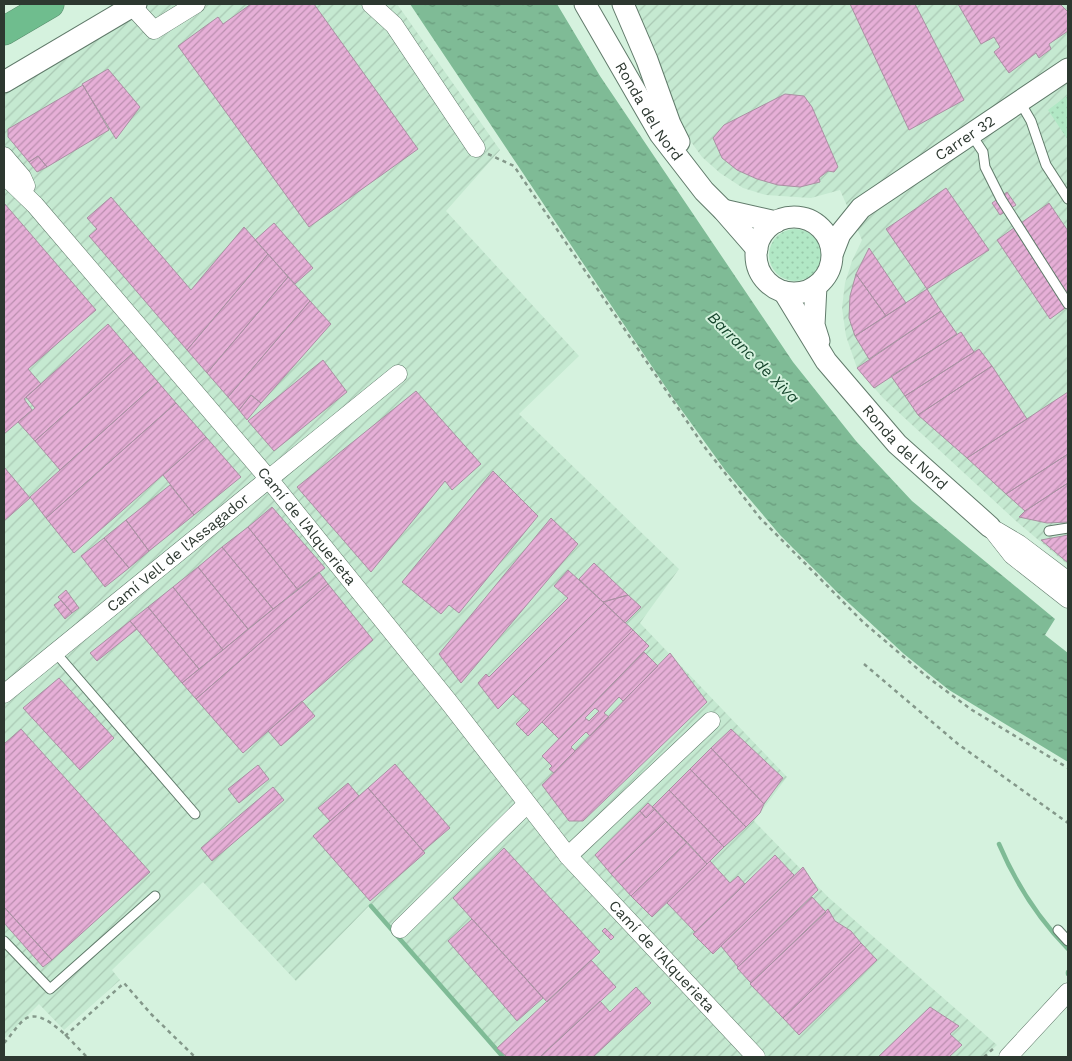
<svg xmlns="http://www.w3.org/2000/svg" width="1072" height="1061" font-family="'Work Sans',sans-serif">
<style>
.industrial{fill:url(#industrial-furrows)}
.grass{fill:url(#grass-dots)}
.water{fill:url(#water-ripples)}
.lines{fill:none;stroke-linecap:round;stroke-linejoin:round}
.stream{stroke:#7fbb96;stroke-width:4.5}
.building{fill:url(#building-hatch);stroke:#aa91a3;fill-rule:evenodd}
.service-casing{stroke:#617b6b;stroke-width:11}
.minor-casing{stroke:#617b6b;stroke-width:19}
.tertiary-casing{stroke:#617b6b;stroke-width:23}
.motorway-casing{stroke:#588e6d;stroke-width:29}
.path{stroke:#84988a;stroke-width:2.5;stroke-dasharray:4 4;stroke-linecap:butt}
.service{stroke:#fff;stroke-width:9}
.minor{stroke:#fff;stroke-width:18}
.tertiary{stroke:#fff;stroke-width:21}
.motorway{stroke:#6fbd8e;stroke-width:28}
.labels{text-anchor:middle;stroke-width:4;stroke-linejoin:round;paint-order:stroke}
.street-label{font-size:15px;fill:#2d3830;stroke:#d5f2de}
.water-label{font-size:16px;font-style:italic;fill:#16452c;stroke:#d5f2de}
</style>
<defs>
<pattern id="industrial-furrows" width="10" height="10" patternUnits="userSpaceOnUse" patternTransform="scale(1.25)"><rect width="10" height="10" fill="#c5e9d1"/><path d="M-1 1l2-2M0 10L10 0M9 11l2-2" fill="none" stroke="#aac9b4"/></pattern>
<pattern id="grass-dots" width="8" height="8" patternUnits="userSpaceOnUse" patternTransform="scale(1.25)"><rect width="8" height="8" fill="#b1e8c5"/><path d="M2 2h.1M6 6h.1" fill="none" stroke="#99c8aa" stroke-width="1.8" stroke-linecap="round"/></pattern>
<pattern id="water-ripples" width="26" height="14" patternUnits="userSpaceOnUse" patternTransform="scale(1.25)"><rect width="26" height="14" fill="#7fbb96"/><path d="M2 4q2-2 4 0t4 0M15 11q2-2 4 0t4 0" fill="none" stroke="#68997b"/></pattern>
<pattern id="building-hatch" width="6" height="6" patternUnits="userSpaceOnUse" patternTransform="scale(1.25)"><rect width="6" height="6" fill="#e6afd7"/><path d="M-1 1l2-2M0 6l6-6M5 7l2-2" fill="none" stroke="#bb8faf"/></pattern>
</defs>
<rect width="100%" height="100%" fill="#d5f2de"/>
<path class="industrial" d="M143 4H397L500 150 446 211 579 356 519 414 679 569 640 623 787 777 754 821 828 897 997 1045 984 1057H505L370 905 296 981 203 882 112 970 120 980 64 1030 39 1004 4 1039V90Z
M632 4H1068V565L1016 521 883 398 857 368 846 336 842 308 845 283 852 261 862 240 840 190 811 198 766 195 743 188 720 173 702 157 678 124Z"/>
<path class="grass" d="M1068 95V140L1048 110Z
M769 255a26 26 0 1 1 52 0a26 26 0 1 1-52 0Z"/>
<path class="water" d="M410 4H557L600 76 793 362 856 441 912 501 1055 619 1045 635 1068 653V762L949 690 904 654 839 594 780 535 725 470 675 401Z"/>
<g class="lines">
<path class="stream" d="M999 844C1016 884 1038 918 1068 949
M371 906 503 1057
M1068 974V972"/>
</g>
<path class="building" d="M251 4H314L418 149 309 227 178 46 218 17 223 24Z
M850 4H915L964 100 909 130Z
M958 4H1060L1068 12V31L1049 44 1051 49 1039 58 1036 53 1009 73 994 52 1000 47 994 37 981 44Z
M108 69 140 107 116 139 82 84Z
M83 85 109 130 47 167 38 156 29 162 8 137V129Z
M785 94 804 96 812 107 838 167 834 172 828 171 819 178 820 182 800 187 778 185 757 179 737 170 722 158 713 138 724 125Z
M38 156 47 167 37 172 29 162Z
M946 188 989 250 927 289 886 229Z
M1007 192 1016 205 1000 215 992 203Z
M111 197 191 290 244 227 268 254 187 350 89 236 97 229 87 218Z
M4 203 96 310 28 369 41 384 24 399 32 410 4 434Z
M1049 203 1068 231V306L1050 319 997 240Z
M274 223 313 268 295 284 255 240Z
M869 248 906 303 886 316 856 274Z
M268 254 288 277 207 373 187 350Z
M856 274 886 316 855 336 849 318 850 296Z
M288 277 310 301 228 397 207 373Z
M927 289 941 311 869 359 855 336Z
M310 301 331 324 261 403 251 395 239 410 228 397Z
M941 311 957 334 874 388 857 368Z
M108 324 133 353 35 441 18 422 35 408 26 397Z
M961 332 974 352 905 396 891 376Z
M979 349 992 366 918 415 905 396Z
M133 353 158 382 60 470 35 441Z
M323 360 347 392 274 451 248 421Z
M992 366 1027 419 967 458 918 415Z
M158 382 176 403 46 518 30 497Z
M416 391 481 464 452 490 445 481 371 572 297 487Z
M1068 392V454L1006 494 967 458Z
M251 395 261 403 247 420 239 410Z
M176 403 206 437 74 553 46 518Z
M206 437 241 477 194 515 163 475Z
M1068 454V483L1025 511 1006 494Z
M4 467 30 498 4 521Z
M493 471 538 516 459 613 449 605 441 614 402 582Z
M1068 483V522L1047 523 1019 517 1025 511Z
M170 485 194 515 149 551 126 520Z
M272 507 325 568 298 590 248 527Z
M551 518 578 544 461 683 439 654Z
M126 520 149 551 129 568 104 538Z
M248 527 298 590 273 609 222 547Z
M1068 535V563L1041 540Z
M104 538 129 568 105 587 81 556Z
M222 547 273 609 248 629 198 567Z
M594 563 628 595 603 602 579 579Z
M198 567 248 629 223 650 173 587Z
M568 570 604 603 498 709 478 683 486 674 489 677 568 598 554 586Z
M319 572 328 584 196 699 182 683Z
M328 584 373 640 243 753 196 699Z
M173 587 223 650 199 669 148 607Z
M66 590 79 608 72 613 58 597Z
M628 595 641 607 625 623 603 602Z
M61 600 72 613 65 619 54 605Z
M604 603 633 630 528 736 516 724 530 710 513 694Z
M148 607 199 669 182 683 130 621Z
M130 621 137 629 97 661 90 653Z
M633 630 649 646 559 739 542 722Z
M644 652 658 666 623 701 619 697 604 713 609 717 590 736 586 732 571 747 575 751 554 773 549 769 552 766 542 756ZM595 708 599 711 589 721 585 718Z
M670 653 707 702 583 821H569L542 785Z
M59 678 114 738 80 770 23 708Z
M302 701 315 716 281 746 268 731Z
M21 729 150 872 52 960 4 907V744Z
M731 729 783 778 764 804 711 748Z
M711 748 764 804 760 813 746 827 690 769Z
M395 764 450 828 423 851 368 788Z
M258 765 269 779 239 803 228 789Z
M690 769 746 827 724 847 669 790Z
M348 783 359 796 330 821 318 808Z
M273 787 284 800 212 861 201 848Z
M368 788 425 853 370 901 313 836Z
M669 790 724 847 707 864 652 807Z
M648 803 655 809 646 818 640 811Z
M655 809 666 821 611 874 595 855 640 811 646 818Z
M666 821 687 842 631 896 611 874Z
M687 842 707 864 652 917 631 896Z
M504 848 600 952 547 1002 453 898Z
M775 855 794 875 713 954 693 934Z
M710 861 730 883 738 876 745 884 695 932 667 903Z
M803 867 818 890 738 967 721 946Z
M812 897 826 912 751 983 737 968Z
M4 907 52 960 43 967 4 923Z
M828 909 835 921 851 931 861 943 783 1018 750 984Z
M472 919 543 998 517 1021 448 941Z
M605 928 614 937 611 940 602 931Z
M861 943 877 960 799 1035 783 1018Z
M591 960 616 987 540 1057H507L497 1048Z
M636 987 651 1003 593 1057H540L600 1001 610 1012Z
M930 1007 959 1026 950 1034 962 1045 949 1057H878Z"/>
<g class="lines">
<defs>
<path id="service" d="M1020 102 1031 121 1046 165 1068 199
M971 134 983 152 985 167 1001 199 1068 304
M1049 531 1068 528
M55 652 195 814
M1058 930 1068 941
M4 941 50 989 155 896"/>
<g id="minor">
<path d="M371 4 394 25 476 148"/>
<path d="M132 6 154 30 196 4"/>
<path d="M4 156 22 177 26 186"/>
<path id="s1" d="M4 175 35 205 268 478 448 701 568 856 756 1057"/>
<path d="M990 527 1012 555 1068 599"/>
<path d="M997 531 1019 544 1068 581"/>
<path id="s2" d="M4 694 398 374"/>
<path d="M568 856 711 721"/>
<path d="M400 929 527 804"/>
<path d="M1008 1057 1068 992"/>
</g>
<g id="tertiary">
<path id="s3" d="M585 4 660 134 704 191 723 210 757 249"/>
<path d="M623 4 647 60 670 124 679 142"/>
<path d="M4 82 136 4"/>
<path d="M723 210 776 222"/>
<circle cx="794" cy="255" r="38"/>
<path id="s4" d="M833 252 840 234 861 208 1068 69"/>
<path d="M816 286 814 325 819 341"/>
<path id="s5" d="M784 292 826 361 897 444 990 527"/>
</g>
<path id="motorway" d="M4 31 50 4"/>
</defs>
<use href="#service" class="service-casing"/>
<use href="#minor" class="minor-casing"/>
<use href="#tertiary" class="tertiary-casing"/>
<use href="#motorway" class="motorway-casing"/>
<path class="path" d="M488 154 514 166 703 445 760 518 863 622 926 676 972 710 1068 768
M864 664 958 744 1068 823
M65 1036 124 983 151 1014 195 1057
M4 1043C11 1036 17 1025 25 1019 44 1006 74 1045 87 1057
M984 1057 994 1048"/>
<use href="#service" class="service"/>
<use href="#minor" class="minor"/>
<use href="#tertiary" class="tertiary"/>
<use href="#motorway" class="motorway"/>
</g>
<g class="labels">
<g class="street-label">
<text dy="5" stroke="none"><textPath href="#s3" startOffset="125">Ronda del Nord</textPath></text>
<text dy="5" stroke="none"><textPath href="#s4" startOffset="178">Carrer 32</textPath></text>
<text dy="5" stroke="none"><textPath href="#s5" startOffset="198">Ronda del Nord</textPath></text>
<text dy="5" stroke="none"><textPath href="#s1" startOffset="464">Camí de l'Alquerieta</textPath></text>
<text dy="5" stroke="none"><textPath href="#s2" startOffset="224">Camí Vell de l'Assagador</textPath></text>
<text dy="5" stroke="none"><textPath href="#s1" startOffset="1022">Camí de l'Alquerieta</textPath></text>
</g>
<g class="water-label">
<text transform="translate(754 357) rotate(45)" y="6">Barranc de Xiva</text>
</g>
</g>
<rect width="1072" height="1061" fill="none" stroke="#2d3830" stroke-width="10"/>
</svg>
